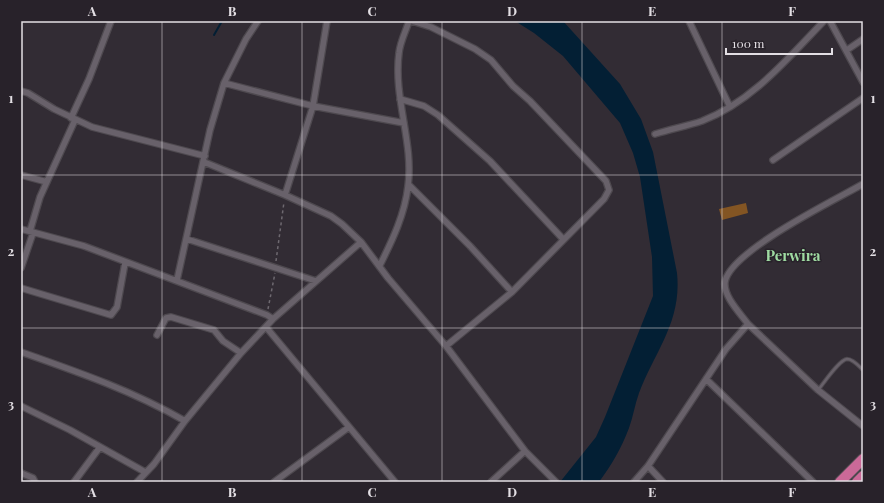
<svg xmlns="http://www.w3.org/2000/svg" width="884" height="503" font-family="'Playfair Display',serif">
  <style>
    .water { fill: #031f34 }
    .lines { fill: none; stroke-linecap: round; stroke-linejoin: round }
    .stream { stroke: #031f34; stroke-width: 2 }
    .building { fill: #835523 }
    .lane-casing { stroke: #4e494f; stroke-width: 4.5 }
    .street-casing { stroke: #4e494f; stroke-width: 8 }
    .highway-casing { stroke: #4e494f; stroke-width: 12 }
    .path { stroke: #6e6970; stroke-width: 1.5; stroke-dasharray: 3 3; stroke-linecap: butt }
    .lane { stroke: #68616a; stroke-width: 2.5 }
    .street { stroke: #68616a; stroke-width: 5.5 }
    .highway { stroke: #cb6998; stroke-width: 10 }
    .grid { fill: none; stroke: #e3dfe4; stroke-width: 1; stroke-opacity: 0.55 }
    .labels { text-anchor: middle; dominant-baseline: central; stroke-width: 3; stroke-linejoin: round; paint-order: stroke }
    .quarter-label { font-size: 15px; font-weight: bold; fill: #9fdba2; stroke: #28222a }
    .neatline { fill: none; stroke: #e3dfe4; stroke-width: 1.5 }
    .grid-label { font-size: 13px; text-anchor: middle; font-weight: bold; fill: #e3dfe4 }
  </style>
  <rect width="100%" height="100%" fill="#322c34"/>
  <path class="water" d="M515,21H563L620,84L641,119L653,152L677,273C682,322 655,351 639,393C635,404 633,417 629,428C622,447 611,466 599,482H560L596,437L605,417L653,296L652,257L640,177L633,153L620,123L563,56L534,33Z"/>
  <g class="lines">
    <path class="stream" d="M214,35L222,21"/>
  </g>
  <path class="building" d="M746,203L748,213L722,220L719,209Z"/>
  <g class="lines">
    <g class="lane-casing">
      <path id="lane" d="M818,390C824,383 839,360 847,359C853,359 859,366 863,370"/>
    </g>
    <g class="street-casing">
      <path id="street" d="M412,21L431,27L475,49L491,60L513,86L530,101L606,181L609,190L604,199L512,292L446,346
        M689,21L730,107
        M830,21L863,82
        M847,50L863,39
        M224,83L313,106L404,123
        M21,91L28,93L54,109L92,127L205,156
        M400,99L424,106L438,115L490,161L563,239
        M71,118L89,79L111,21
        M655,134C671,129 687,126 702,121C752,102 788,58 824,21
        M773,160L863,98
        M204,162L285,195L331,216L342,224L361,242L388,278L446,346L525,451L556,482
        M21,175L47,182
        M409,185L470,246L512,292
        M285,195L313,106L327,21
        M21,229L84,246L267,315L273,319
        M30,231L40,197L75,120
        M187,239L316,281
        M380,265C392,241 405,214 408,186C414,143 393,97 399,53C400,42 406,31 409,21
        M21,268L33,233
        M177,280L210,130L224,83L246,39L258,21
        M21,288L111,315L117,307L125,263
        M748,324L818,390L863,426
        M266,327L395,482
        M157,335L166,318L171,317L214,330L223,341L241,353
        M21,352C78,372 133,391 185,421
        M706,379L813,482
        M21,406L70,430L145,472
        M648,466L663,482
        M21,473L33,478L35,482
        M74,482L100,447
        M137,482L154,464L185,421L241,353L273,319L361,242
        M274,482L349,427
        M491,482L525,451
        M634,482L648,466L726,349L748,324C740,313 723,296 725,282C730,251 835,200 863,184"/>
    </g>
    <g class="highway-casing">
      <path id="highway" d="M840,482L863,459
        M857,482L863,476"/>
    </g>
    <path class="path" d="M276,261L284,202
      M268,309L275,273"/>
    <use href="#lane" class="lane"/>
    <use href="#street" class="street"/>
    <use href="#highway" class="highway"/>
  </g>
  <path class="grid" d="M162,21V482M302,21V482M442,21V482M582,21V482M722,21V482M21,175H863M21,328H863"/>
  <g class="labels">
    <g class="quarter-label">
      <text x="793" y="255">Perwira</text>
    </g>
  </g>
  <rect width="884" height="503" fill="none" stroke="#28222a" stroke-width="44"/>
  <path d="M726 48v6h106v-6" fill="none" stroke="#e3dfe4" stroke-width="2"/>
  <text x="732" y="48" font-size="12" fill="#e3dfe4" stroke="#28222a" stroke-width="3" paint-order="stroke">100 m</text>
  <rect x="22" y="22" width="840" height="459" class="neatline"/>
  <g class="grid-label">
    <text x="92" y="16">A</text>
    <text x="232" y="16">B</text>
    <text x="372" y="16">C</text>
    <text x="512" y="16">D</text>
    <text x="652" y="16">E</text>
    <text x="792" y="16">F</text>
    <text x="11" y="103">1</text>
    <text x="873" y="103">1</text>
    <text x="11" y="256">2</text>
    <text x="873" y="256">2</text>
    <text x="11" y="409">3</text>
    <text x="873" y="409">3</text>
    <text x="92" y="497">A</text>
    <text x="232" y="497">B</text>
    <text x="372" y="497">C</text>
    <text x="512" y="497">D</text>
    <text x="652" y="497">E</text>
    <text x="792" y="497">F</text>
  </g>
</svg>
